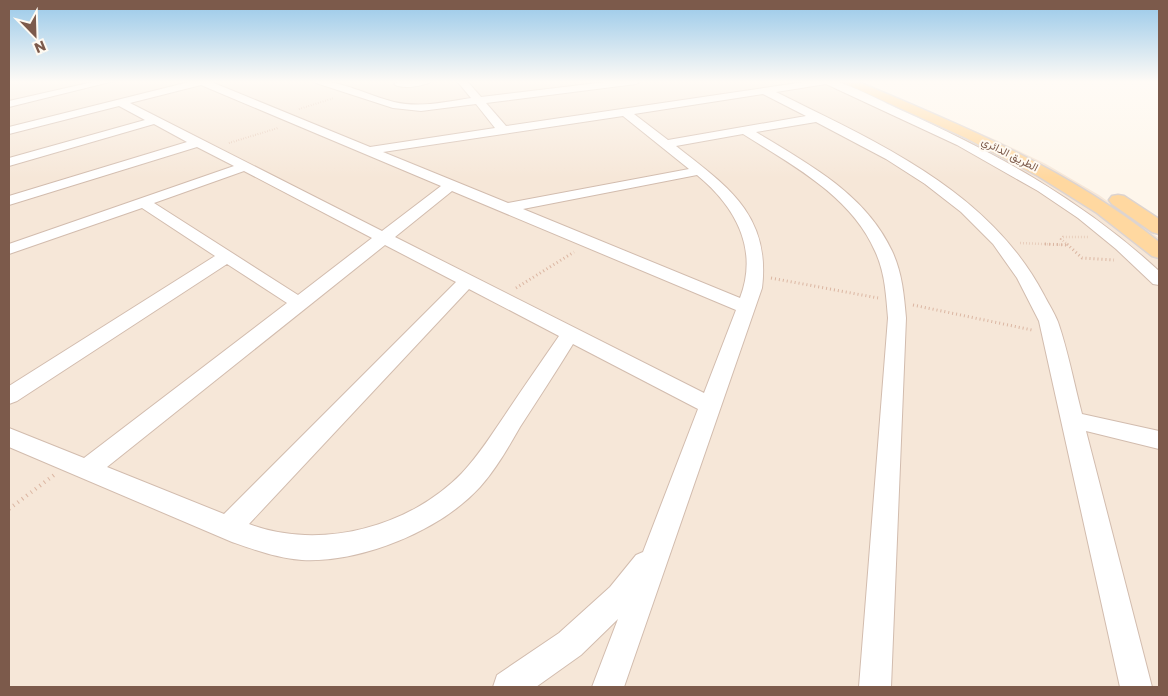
<svg xmlns="http://www.w3.org/2000/svg" width="1168" height="696" font-family="Poppins,Vazirmatn,sans-serif">
  <style>
    .residential { fill: #f6e7d8 }
    .lines { fill: none; stroke-linecap: round; stroke-linejoin: round }
    .minor-casing { stroke: #d2bcae; stroke-width: 2 }
    .major-casing { stroke: #ddd4d0; stroke-width: 3 }
    .path-far3 { stroke: #dbb6a2; stroke-width: 2; stroke-dasharray: 0.5 2; stroke-linecap: butt }
    .path-far2 { stroke: #dbb6a2; stroke-width: 2.5; stroke-dasharray: 0.5 2.5; stroke-linecap: butt }
    .path-far1 { stroke: #dbb6a2; stroke-width: 3; stroke-dasharray: 1 3; stroke-linecap: butt }
    .path { stroke: #dbb6a2; stroke-width: 4; stroke-dasharray: 1 4.5; stroke-linecap: butt }
    .minor { fill: #fff; fill-rule: evenodd }
    .major { fill: #ffd8a0; fill-rule: evenodd }
    .labels { text-anchor: middle; dominant-baseline: central; stroke-width: 4; stroke-linejoin: round; paint-order: stroke }
    .far-street-label { font-size: 11px; fill: #7c5a4b; stroke: #fffaf2 }
  </style>
  <rect width="100%" height="100%" fill="#fef6eb"/>
  <path class="residential" d="M9,81H859L996,140L1046,164L1099,195L1159,238V687H9Z"/>
  <g class="lines">
    <g class="minor-casing">
      <path id="minor" d="M97,81H114L9,107V101Z
        M193,81H209L370,147L495,128L476,104L421,111L393,108L316,83L315,81C343,81 367,95 394,102C419,108 446,102 471,98L457,81H467L481,97L614,81H641L636,84L486,103L506,126L811,81C818,81 826,80 833,81C848,83 887,104 903,111C998,154 1082,200 1159,271V285L1153,284L1116,249L1078,218L1038,191L957,145L826,84L776,92C876,142 989,190 1044,295C1048,303 1054,312 1058,322C1068,351 1074,383 1082,414L1159,431V449L1086,431L1152,687H1120L1039,321L1017,278L993,244L961,212L925,184L886,159L816,122L756,132C807,163 866,194 892,251C902,272 904,295 906,318L891,687H859L888,318C886,295 885,272 875,251C851,196 792,165 743,134L676,146C727,186 771,215 762,288L624,687H592L618,619L581,655L536,687H493L497,675L559,633L610,587L636,555L643,552L698,409L573,344C556,372 538,399 520,427C508,448 496,469 480,487C440,531 361,563 302,560C277,558 255,550 232,542L9,447V428L84,458L287,303L227,264L17,401L9,404V386L215,256L142,208L9,254V244L234,166L197,147L9,205V196L187,142L154,124L9,166V158L145,120L119,106L9,134V127ZM201,85L441,186L382,231L130,103ZM763,94L806,116L668,140L634,114ZM623,116L689,169L508,203L383,152ZM244,171L372,238L298,295L154,203ZM697,175C735,206 759,249 740,298L523,209ZM452,191L736,310L704,393L395,237ZM385,245L456,282L224,514L107,467ZM469,289L559,336C541,362 523,388 505,415C492,434 479,455 462,473C410,527 320,551 249,524Z
        M401,81H432C425,86 401,90 394,84Z"/>
    </g>
    <g class="major-casing">
      <path id="major" d="M840,81H856C963,126 1068,169 1159,242V258L1152,256L1097,213L1038,176L966,138Z
        M1118,195L1124,196L1159,219V234L1152,232L1112,204L1109,200L1112,196Z"/>
    </g>
    <path class="path-far3" d="M299,109L334,98
      M229,143L278,128"/>
    <path class="path-far2" d="M1020,243L1067,245
      M1068,245L1061,239L1063,237H1088"/>
    <path class="path-far1" d="M1045,244L1067,245
      M1067,244L1082,258L1114,260
      M771,278L878,298
      M516,288L574,252
      M913,305L1032,330"/>
    <path class="path" d="M9,509L54,475"/>
    <use href="#minor" class="minor"/>
    <use href="#major" class="major"/>
  </g>
  <linearGradient id="sky" x2="0" y2="1"><stop stop-color="#97c8e9"/><stop offset="0.46" stop-color="#fffbf6"/><stop offset="1" stop-color="#fffbf6" stop-opacity="0"/></linearGradient>
  <rect width="1168" height="178" fill="url(#sky)"/>
  <g class="labels">
    <g class="far-street-label">
      <text transform="translate(1010 154) rotate(27)">الطريق الدائري</text>
    </g>
  </g>
  <rect width="1168" height="696" fill="none" stroke="#7c5a4b" stroke-width="20"/>
  <g transform="translate(35 35) rotate(157)" stroke="#fffaf2" stroke-width="4" paint-order="stroke">
  <path d="M0-4L9 19L0 12L-9 19Z" fill="#7c5a4b"/>
  <text y="-8" font-size="14" font-weight="bold" text-anchor="middle" fill="#7c5a4b">N</text>
  </g>
</svg>
